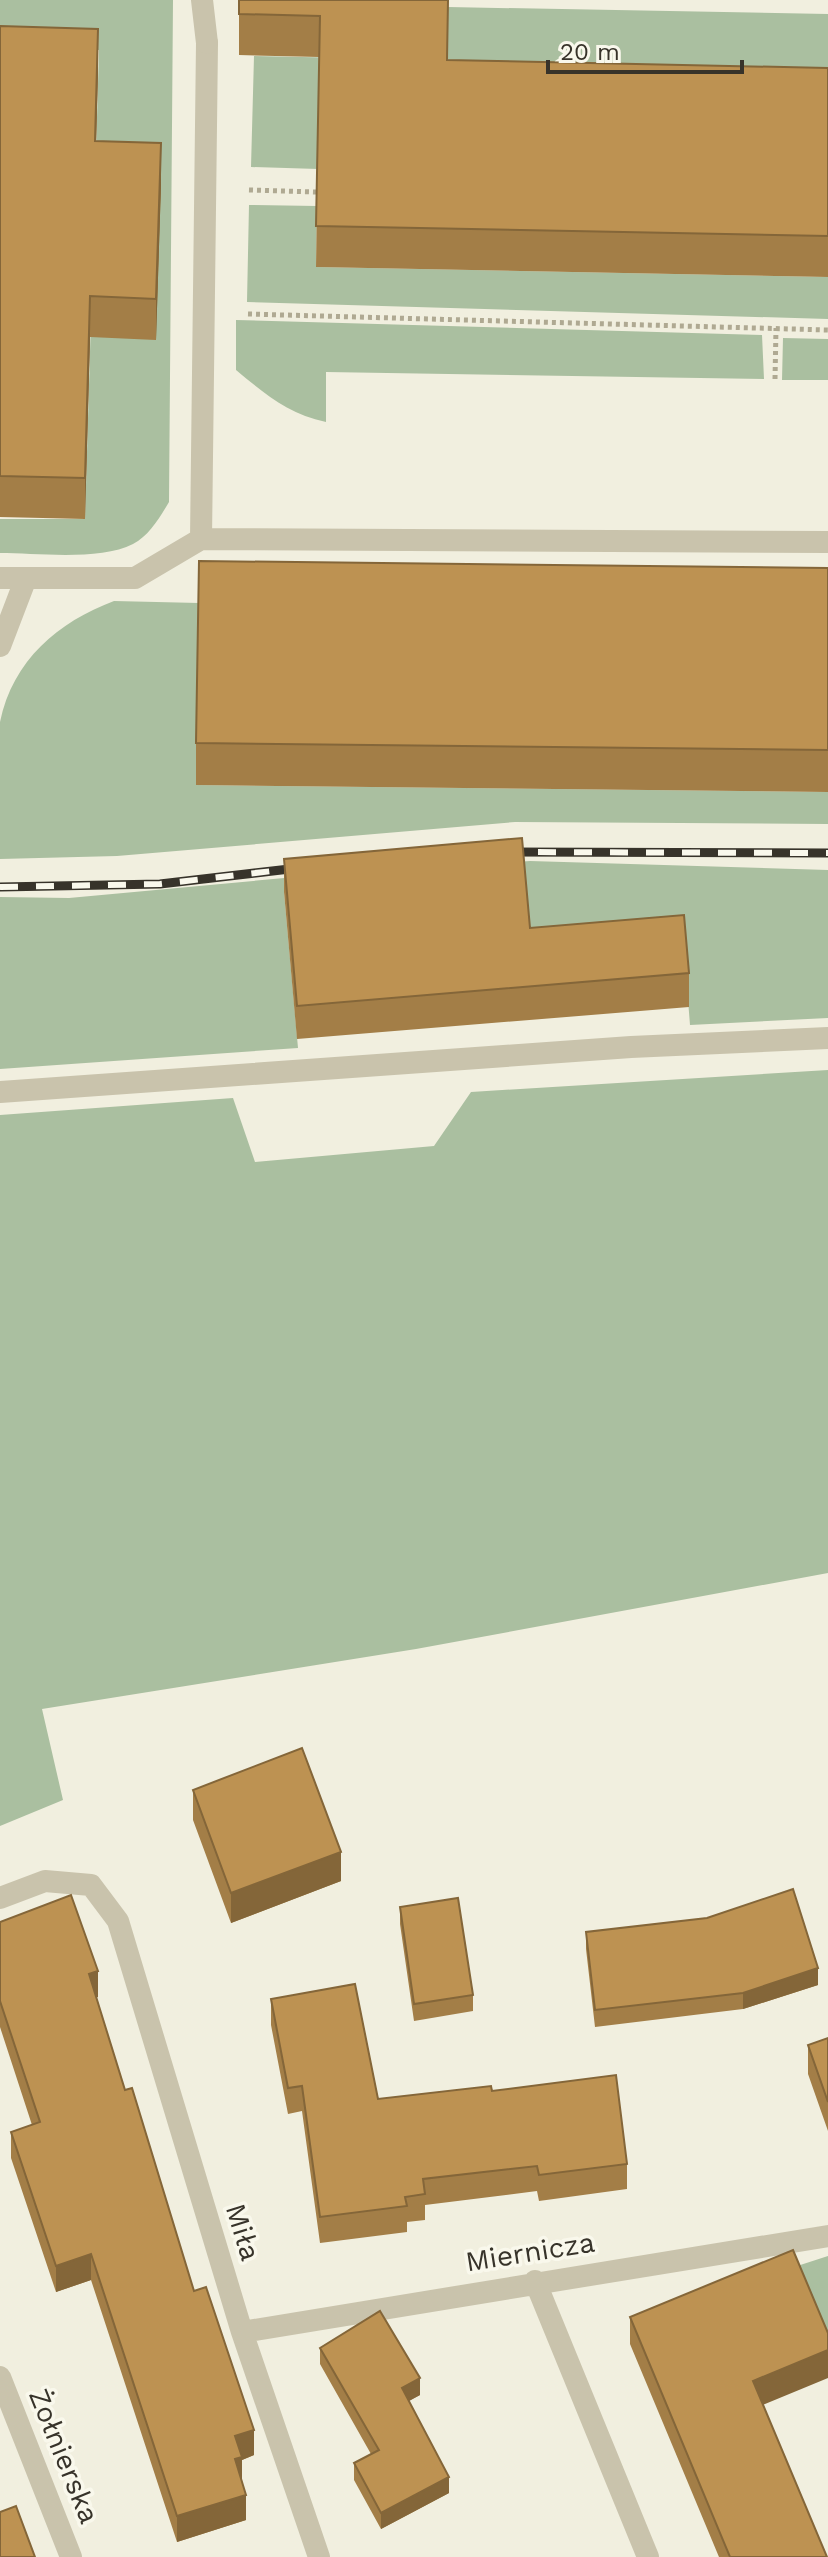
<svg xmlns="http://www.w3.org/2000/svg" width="828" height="2557" font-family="'Work Sans',sans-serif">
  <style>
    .green { fill: #aabfa0 }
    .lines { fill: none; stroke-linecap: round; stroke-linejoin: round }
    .path { stroke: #afa992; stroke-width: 5; stroke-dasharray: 4 4; stroke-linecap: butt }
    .service { stroke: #c9c3ac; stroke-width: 22 }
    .minor { stroke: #c9c3ac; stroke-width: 22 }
    .rail-casing { stroke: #37332a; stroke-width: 9 }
    .rail { stroke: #f9f8ec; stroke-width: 6; stroke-dasharray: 18; stroke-linecap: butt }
    .wall { fill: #a37e47 }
    .shaded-wall { fill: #846639 }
    .building { fill: #bd9252; stroke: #846639; stroke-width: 2 }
    .labels { text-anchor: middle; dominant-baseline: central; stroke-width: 7; stroke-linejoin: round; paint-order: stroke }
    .street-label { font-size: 28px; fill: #37332a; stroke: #f9f8ec }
  </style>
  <rect width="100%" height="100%" fill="#f1efdf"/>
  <path class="green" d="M0,0H173L169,502C160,517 149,536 133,544C100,561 36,553 0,553V519H85L99,50L0,47Z
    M448,7L828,14V109L318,169L251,167L254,56L447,60Z
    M249,205L317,206L316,267L828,277V319L247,302Z
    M236,320L762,335L764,379L326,372V422C288,414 265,394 236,370Z
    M783,338L828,339V380H782Z
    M114,601L199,603L196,785L828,792V824L515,822L117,856L0,859C0,828 0,797 0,766C0,752 0,735 0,722C13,660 58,622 114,601Z
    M530,861L828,870V1018L690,1025L684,949L549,960L284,892L298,1048L0,1069V897L69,898L328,874Z
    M828,1070V1573L416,1649L42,1709L63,1800L0,1826V1115L233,1098L255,1162L434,1146L471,1092Z
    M828,2256V2345L791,2268Z"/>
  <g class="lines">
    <path class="path" d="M249,190L317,192
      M248,314L828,330
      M775,379L776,328"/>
    <path class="service" d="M201,539L207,43
      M0,578H135L201,539L828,542
      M0,646L26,578
      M0,1092L631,1047L828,1038"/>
    <path class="minor" d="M202,0L207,43
      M0,1898L45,1881L91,1885L118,1921L242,2332L319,2557
      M535,2281L648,2557
      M242,2332L828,2236
      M0,2377L71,2557"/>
    <g class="rail-casing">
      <path id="rail" d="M502,852L828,853
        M0,887L160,884L307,867"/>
    </g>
    <use href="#rail" class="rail"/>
  </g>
  <path class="wall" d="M239,0H448V60L828,68V277L316,267L319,57L239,55Z
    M0,26L98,70L96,141L161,184L156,340L90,337L85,519L0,517Z
    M828,568V792L196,785V743Z
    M284,859L689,973V1007L297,1039L284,892Z
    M193,1790L341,1881L231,1923L193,1820Z
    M400,1907L473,1995V2011L414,2021L400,1924Z
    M0,1922L98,1997H96L125,2090L194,2291L254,2455L242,2460V2480L246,2520L177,2542L91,2280L56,2292L11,2158V2132L32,2125L0,2027Z
    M586,1932L818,1985L743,2009L595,2027L586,1949Z
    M271,1999L378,2099L492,2091L627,2164V2189L539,2201L537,2191L425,2205V2220L407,2222V2232L320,2243L302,2111L288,2114L271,2025Z
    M828,2038V2131L808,2074V2045Z
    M630,2317L763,2405L827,2557H719L630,2344Z
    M320,2348L420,2395L408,2401L449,2493L381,2529L354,2480V2463L371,2454L320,2364Z"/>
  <path class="shaded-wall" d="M98,29V70L95,182V141Z
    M161,143V184L156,340V299Z
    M90,296V337L85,519V478Z
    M341,1852V1881L231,1923V1893Z
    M818,1968V1985L743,2009V1993Z
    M98,1971V1997L89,2000V1974Z
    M91,2254V2280L56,2292V2266Z
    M828,2350V2378L753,2409V2381Z
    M420,2378V2395L402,2405V2388Z
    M254,2430V2455L242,2460V2483L235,2485V2436Z
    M449,2477V2493L381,2529V2513Z
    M246,2495V2520L177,2542V2516Z"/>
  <path class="building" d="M239,0H448L447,60L828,68V236L316,226L320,16L239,14Z
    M0,26L98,29L95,141L161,143L156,299L90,296L85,478L0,476Z
    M199,561L828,568V750L196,743Z
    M522,838L530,928L684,915L689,973L297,1006L284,859Z
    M302,1748L341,1852L231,1893L193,1790Z
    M793,1889L818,1968L743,1993L595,2010L586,1932L707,1918Z
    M71,1895L98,1971L89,1974L125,2090L132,2088L194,2291L206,2287L254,2430L235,2436L242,2457L235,2459L246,2495L177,2516L91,2254L56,2266L11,2132L40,2122L0,2001V1922Z
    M458,1898L473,1995L414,2004L400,1907Z
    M355,1984L378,2099L491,2086L492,2091L616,2075L627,2164L539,2175L537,2166L423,2179L425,2194L405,2197L407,2206L320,2217L302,2086L288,2088L271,1999Z
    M828,2038V2102L808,2045Z
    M793,2250L828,2333V2350L753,2381L827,2557H730L630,2317Z
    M380,2311L420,2378L402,2388L449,2477L381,2513L354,2463L379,2450L320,2348Z
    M16,2506L35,2557H0V2512Z"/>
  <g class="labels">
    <g class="street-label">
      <text transform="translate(243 2232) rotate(73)">Miła</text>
      <text transform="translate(530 2252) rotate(-9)">Miernicza</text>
      <text transform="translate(64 2456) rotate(68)">Żołnierska</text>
    </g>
  </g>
  <path d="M548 60v12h194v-12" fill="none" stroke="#37332a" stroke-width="4"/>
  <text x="560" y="60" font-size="24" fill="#37332a" stroke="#f9f8ec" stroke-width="6" paint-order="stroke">20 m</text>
</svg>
